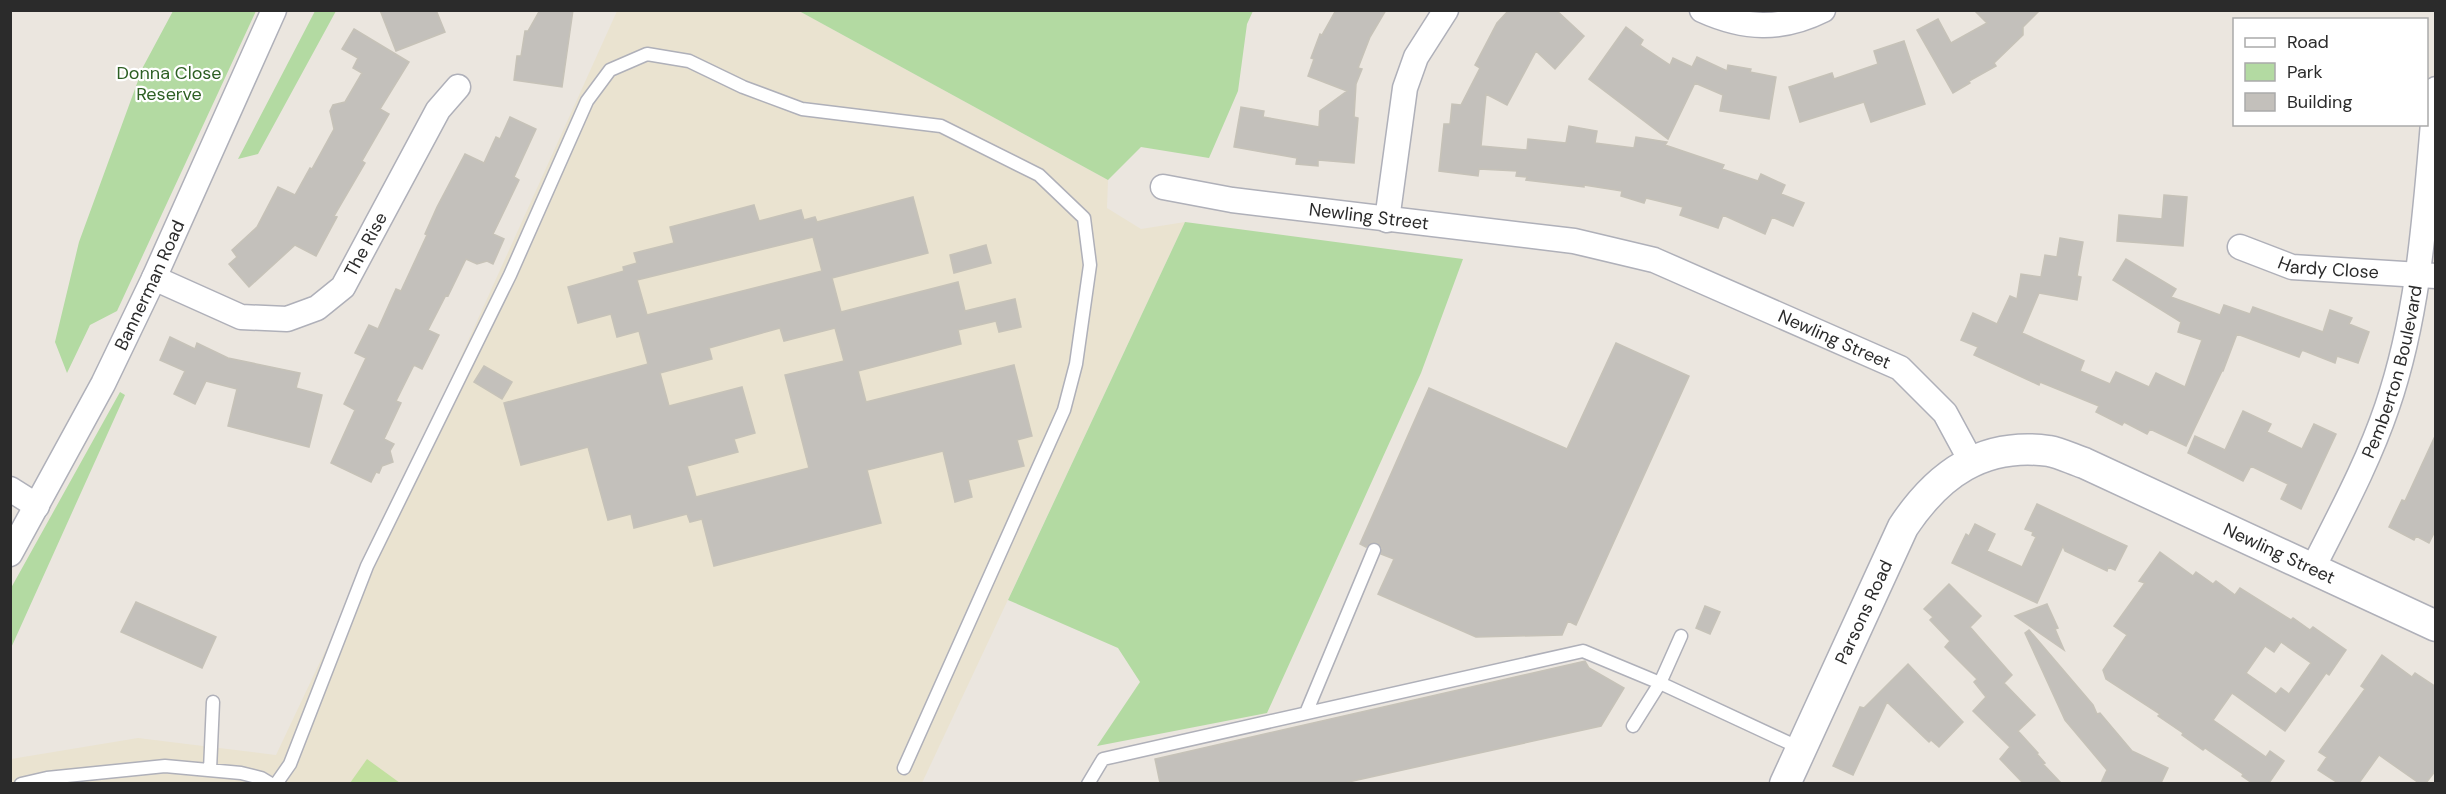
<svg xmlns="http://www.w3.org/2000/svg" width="2446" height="794" font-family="'DM Sans',sans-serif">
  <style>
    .education { fill: #eae3d0 }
    .green { fill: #b3daa2 }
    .pitch { fill: #c2e09f }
    .building { fill: #c3c0bb; stroke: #c6c2b8; stroke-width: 1.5; fill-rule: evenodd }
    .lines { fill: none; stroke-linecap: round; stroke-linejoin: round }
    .service-casing { stroke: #afb0b9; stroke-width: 15 }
    .minor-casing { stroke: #afb0b9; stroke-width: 27 }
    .tertiary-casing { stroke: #afb0b9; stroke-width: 33 }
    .service { stroke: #fff; stroke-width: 12 }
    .minor { stroke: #fff; stroke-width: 24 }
    .tertiary { stroke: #fff; stroke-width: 30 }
    .labels { text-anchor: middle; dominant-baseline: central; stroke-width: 4.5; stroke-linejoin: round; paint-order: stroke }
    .park-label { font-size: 18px; fill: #2d5f23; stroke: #fff }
    .street-label { font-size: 18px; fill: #2b2b2b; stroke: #fff }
  </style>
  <rect width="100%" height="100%" fill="#ebe6df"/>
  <path class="education" d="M617,11H799L1108,180L1107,208L1141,229L1185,222L922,783L11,784V759L138,738L276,755L389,516Z"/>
  <path class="green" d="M173,11H256L117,311L90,325L67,373L55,342L79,242L143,67Z
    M315,11H336L258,154L238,159Z
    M799,11H1253L1247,24L1238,91L1209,158L1141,147L1108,180Z
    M1185,222L1463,259L1421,373L1267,713L1097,746L1140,682L1118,648L1008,600Z
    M120,392L125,395L11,648V588Z"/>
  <path class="pitch" d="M367,759L400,783H350Z"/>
  <path class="building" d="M380,10H436L445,32L396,51Z
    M540,10H573L562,87L514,80L517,56H521L525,31H528Z
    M1336,10H1386L1370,37L1358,68L1362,69L1356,84L1354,117L1358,118L1354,163L1318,160V166L1296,164L1297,158L1234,147L1241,107L1264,111L1263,117L1319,127L1320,111L1347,91L1308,76L1314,59L1311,58L1320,34L1322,35Z
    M1509,10H1556L1584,36L1555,69L1536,51L1507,105L1486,94L1481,146L1527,150L1528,139L1566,143L1569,126L1597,131L1595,143L1634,148L1636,137L1667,142L1665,145L1724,165L1722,169L1758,181L1761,174L1785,185L1781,194L1804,203L1793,226L1772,217L1765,234L1723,215L1718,228L1680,215L1683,207L1646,198L1644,203L1621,196L1622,191L1584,185V187L1526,180L1527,177L1516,176L1517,171L1479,169L1478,176L1439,171L1444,124H1450L1452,104L1461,105L1480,68L1475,65L1497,23Z
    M1974,10H2040L2023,27V35L1994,63L1996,66L1969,81L1970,83L1953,93L1917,30L1938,19L1951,43L1987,23Z
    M1626,27L1643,40L1640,45L1670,65L1673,58L1692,67L1697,57L1727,71L1728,65L1751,69L1750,72L1776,77L1769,119L1720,111L1723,95L1695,83L1668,139L1589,79Z
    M354,29L409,62L380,109L389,114L362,161L365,163L334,216L337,217L316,256L295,245L249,287L229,264L237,257L232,250L257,227L278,187L295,195L310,168L312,169L334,129L330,111L333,105L345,102L362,73L353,68L358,58L342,49Z
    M1904,41L1925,104L1871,122L1864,102L1800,122L1789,87L1832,73L1834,79L1878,64L1874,51Z
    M510,117L536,129L514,177L519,180L493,234L504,239L493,264L487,261L477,264L466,259L448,296L446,295L428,330L439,335L422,369L414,365L396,401L401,403L384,439L394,444L390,451L393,462L382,466L379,473L376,472L371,482L331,463L355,410L344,404L366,358L355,353L369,325L378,329L396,289L401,291L427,235L425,234L437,207L465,154L484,163L496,137L500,139Z
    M2164,195L2187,197L2183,246L2117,241L2119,215L2162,219Z
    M913,197L928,253L832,278L841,312L958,282L965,311L1015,299L1021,327L999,332L996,321L958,330L961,344L858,371L866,402L1014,365L1032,436L1017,440L1024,466L968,480L972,497L955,502L943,451L867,470L881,523L714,566L702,519L690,522L687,514L634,528L631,514L608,520L588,447L521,465L504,403L648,364L639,331L617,337L611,314L578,323L568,287L624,271L623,267L637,263L634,253L674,243L670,227L754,205L759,221L801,210L804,220L815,217L817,222ZM813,237L822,271L647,315L637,280ZM780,328L784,341L835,328L844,361L785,375L809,468L696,497L687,466L738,452L734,439L755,433L742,387L669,406L660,373L712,359L709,348Z
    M2060,238L2083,242L2077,276L2081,277L2077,300L2039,293L2022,333L2084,361L2080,371L2110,384L2116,372L2149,387L2156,373L2185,387L2202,340L2178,332L2181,322L2113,280L2126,259L2176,289L2171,297L2220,315L2224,305L2250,314L2253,307L2323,332L2330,310L2352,318L2349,324L2369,332L2358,363L2337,356L2335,363L2302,350L2299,357L2237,334L2223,371H2222L2186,446L2150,429L2147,434L2124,422L2122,425L2096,412L2099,406L2040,382L2039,385L1974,355L1978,347L1961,340L1973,313L1997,324L2010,296L2017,299L2021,274L2041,277L2045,255L2057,257Z
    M986,245L991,263L954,273L950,255Z
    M170,337L195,349L197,343L228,358L300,373L296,388L322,395L309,447L228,426L237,389L206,381L195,404L174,394L185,371L160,360Z
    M1616,343L1689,376L1576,625L1568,621L1562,635L1476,637L1378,594L1394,559L1381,554L1382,548L1378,543L1372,542L1366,547L1360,544L1429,388L1567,449Z
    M484,366L512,382L502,399L474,382Z
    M2243,411L2271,424L2267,432L2302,449L2314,424L2336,434L2301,509L2281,499L2288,484L2251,466L2243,481L2188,453L2195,436L2225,450Z
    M2436,434V529L2429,543L2416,536L2414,540L2389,527L2402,500L2405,501Z
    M2037,504L2127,546L2115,570L2108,567L2107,571L2065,551L2063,546L2037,603L1952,563L1966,534L1969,536L1975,524L1995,534L1987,551L2022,567L2036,537L2032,535L2033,532L2025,529Z
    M2160,552L2193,576L2196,572L2213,584L2216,581L2235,595L2240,588L2291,620L2293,618L2310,630L2313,627L2346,650L2329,675L2326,673L2285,731L2232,693L2213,720L2266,757L2270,751L2284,761L2269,783H2252L2242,776L2243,774L2205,748L2203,750L2182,735L2183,733L2158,716L2160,714L2106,679L2103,670L2127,635L2114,626L2145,583L2139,581ZM2281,642L2311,663L2289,694L2281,688L2276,694L2246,673L2265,646L2274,652Z
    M1949,584L1981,616L1970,627L2012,675L2004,683L2035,715L2018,731L2038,753L2037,754L2045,763L2043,764L2061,783H2023L2000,759L2010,747L1973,711L1986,697L1974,682L1977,679L1945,647L1950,641L1930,620L1933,617L1924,609Z
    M136,602L216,637L202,668L121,632Z
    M2047,604L2058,628L2055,629L2064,650L2015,616Z
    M1705,606L1720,612L1710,634L1696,628Z
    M2029,630L2093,705L2097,714L2100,713L2132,751L2168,768L2161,783H2101L2107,770L2065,720L2025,633Z
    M2382,655L2412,677L2415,673L2436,687V770L2426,783H2419L2379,755L2359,783H2338L2318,770L2327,757L2319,752L2365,689L2361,686Z
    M1585,661L1589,668L1624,688L1601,726L1344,783H1160L1155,759Z
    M1908,664L1963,722L1939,747L1931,740L1929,742L1887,702L1853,775L1833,766L1860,707L1864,708Z"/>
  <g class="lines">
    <g class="service-casing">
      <path id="service" d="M1306,713L1374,550
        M1633,726L1660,683L1681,636
        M210,770L213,702
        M21,784L47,778L165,766L241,773L261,778L271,784
        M276,784L290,764L367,566L510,275L587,101L610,70L647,54L689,61L743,87L802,109L941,126L1039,175L1084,218L1090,265L1076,364L1064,410L904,768
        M1088,784L1103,759L1583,651L1660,683L1802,749"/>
    </g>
    <g class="minor-casing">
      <g id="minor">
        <path d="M1702,10C1744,29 1781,31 1823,10"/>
        <path id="s1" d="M1163,187L1232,200L1574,241L1654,260L1900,368L1945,413L1971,461"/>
        <path d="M1387,220L1405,88L1416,57L1446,10"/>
        <path id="s2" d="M2240,247L2292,267L2436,276"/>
        <path id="s3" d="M154,278L241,317L287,319L317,308L343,287L438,110L458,87"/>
        <path d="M10,489L37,506"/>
        <path id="s4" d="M10,554L103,384L154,278L274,10"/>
        <path id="s5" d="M2313,568C2339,516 2368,463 2387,407C2422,305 2426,196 2436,89"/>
      </g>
    </g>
    <g class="tertiary-casing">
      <g id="tertiary">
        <path id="s6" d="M1785,784L1903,527C1938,474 1983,442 2049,451C2060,453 2072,459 2084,463L2436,626"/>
      </g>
    </g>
    <use href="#service" class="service"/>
    <use href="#minor" class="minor"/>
    <use href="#tertiary" class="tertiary"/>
  </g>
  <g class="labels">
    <g class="park-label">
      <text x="169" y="73">Donna Close<tspan x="169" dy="21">Reserve</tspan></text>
    </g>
    <g class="street-label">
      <text stroke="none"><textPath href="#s1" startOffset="208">Newling Street</textPath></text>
      <text stroke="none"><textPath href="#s3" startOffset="255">The Rise</textPath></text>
      <text stroke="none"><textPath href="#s2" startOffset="92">Hardy Close</textPath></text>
      <text stroke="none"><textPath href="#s4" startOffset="303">Bannerman Road</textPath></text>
      <text stroke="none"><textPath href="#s1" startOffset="694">Newling Street</textPath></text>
      <text stroke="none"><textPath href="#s5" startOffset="213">Pemberton Boulevard</textPath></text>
      <text stroke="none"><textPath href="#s6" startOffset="710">Newling Street</textPath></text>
      <text stroke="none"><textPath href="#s6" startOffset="189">Parsons Road</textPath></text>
    </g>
  </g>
  <rect width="2446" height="794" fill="none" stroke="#2b2b2b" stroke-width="24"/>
  <rect x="2233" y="18" width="195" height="108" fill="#ffffff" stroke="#aaaaaa" stroke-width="1.5"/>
  <rect x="2245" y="38" width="30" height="9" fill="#ffffff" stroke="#aaaaaa" stroke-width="1.5"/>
  <text x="2287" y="48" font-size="18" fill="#2b2b2b">Road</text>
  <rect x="2245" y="63" width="30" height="18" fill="#b3daa2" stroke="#aaaaaa" stroke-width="1.5"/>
  <text x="2287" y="78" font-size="18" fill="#2b2b2b">Park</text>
  <rect x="2245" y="93" width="30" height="18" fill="#c3c0bb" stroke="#aaaaaa" stroke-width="1.5"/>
  <text x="2287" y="108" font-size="18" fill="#2b2b2b">Building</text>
</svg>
